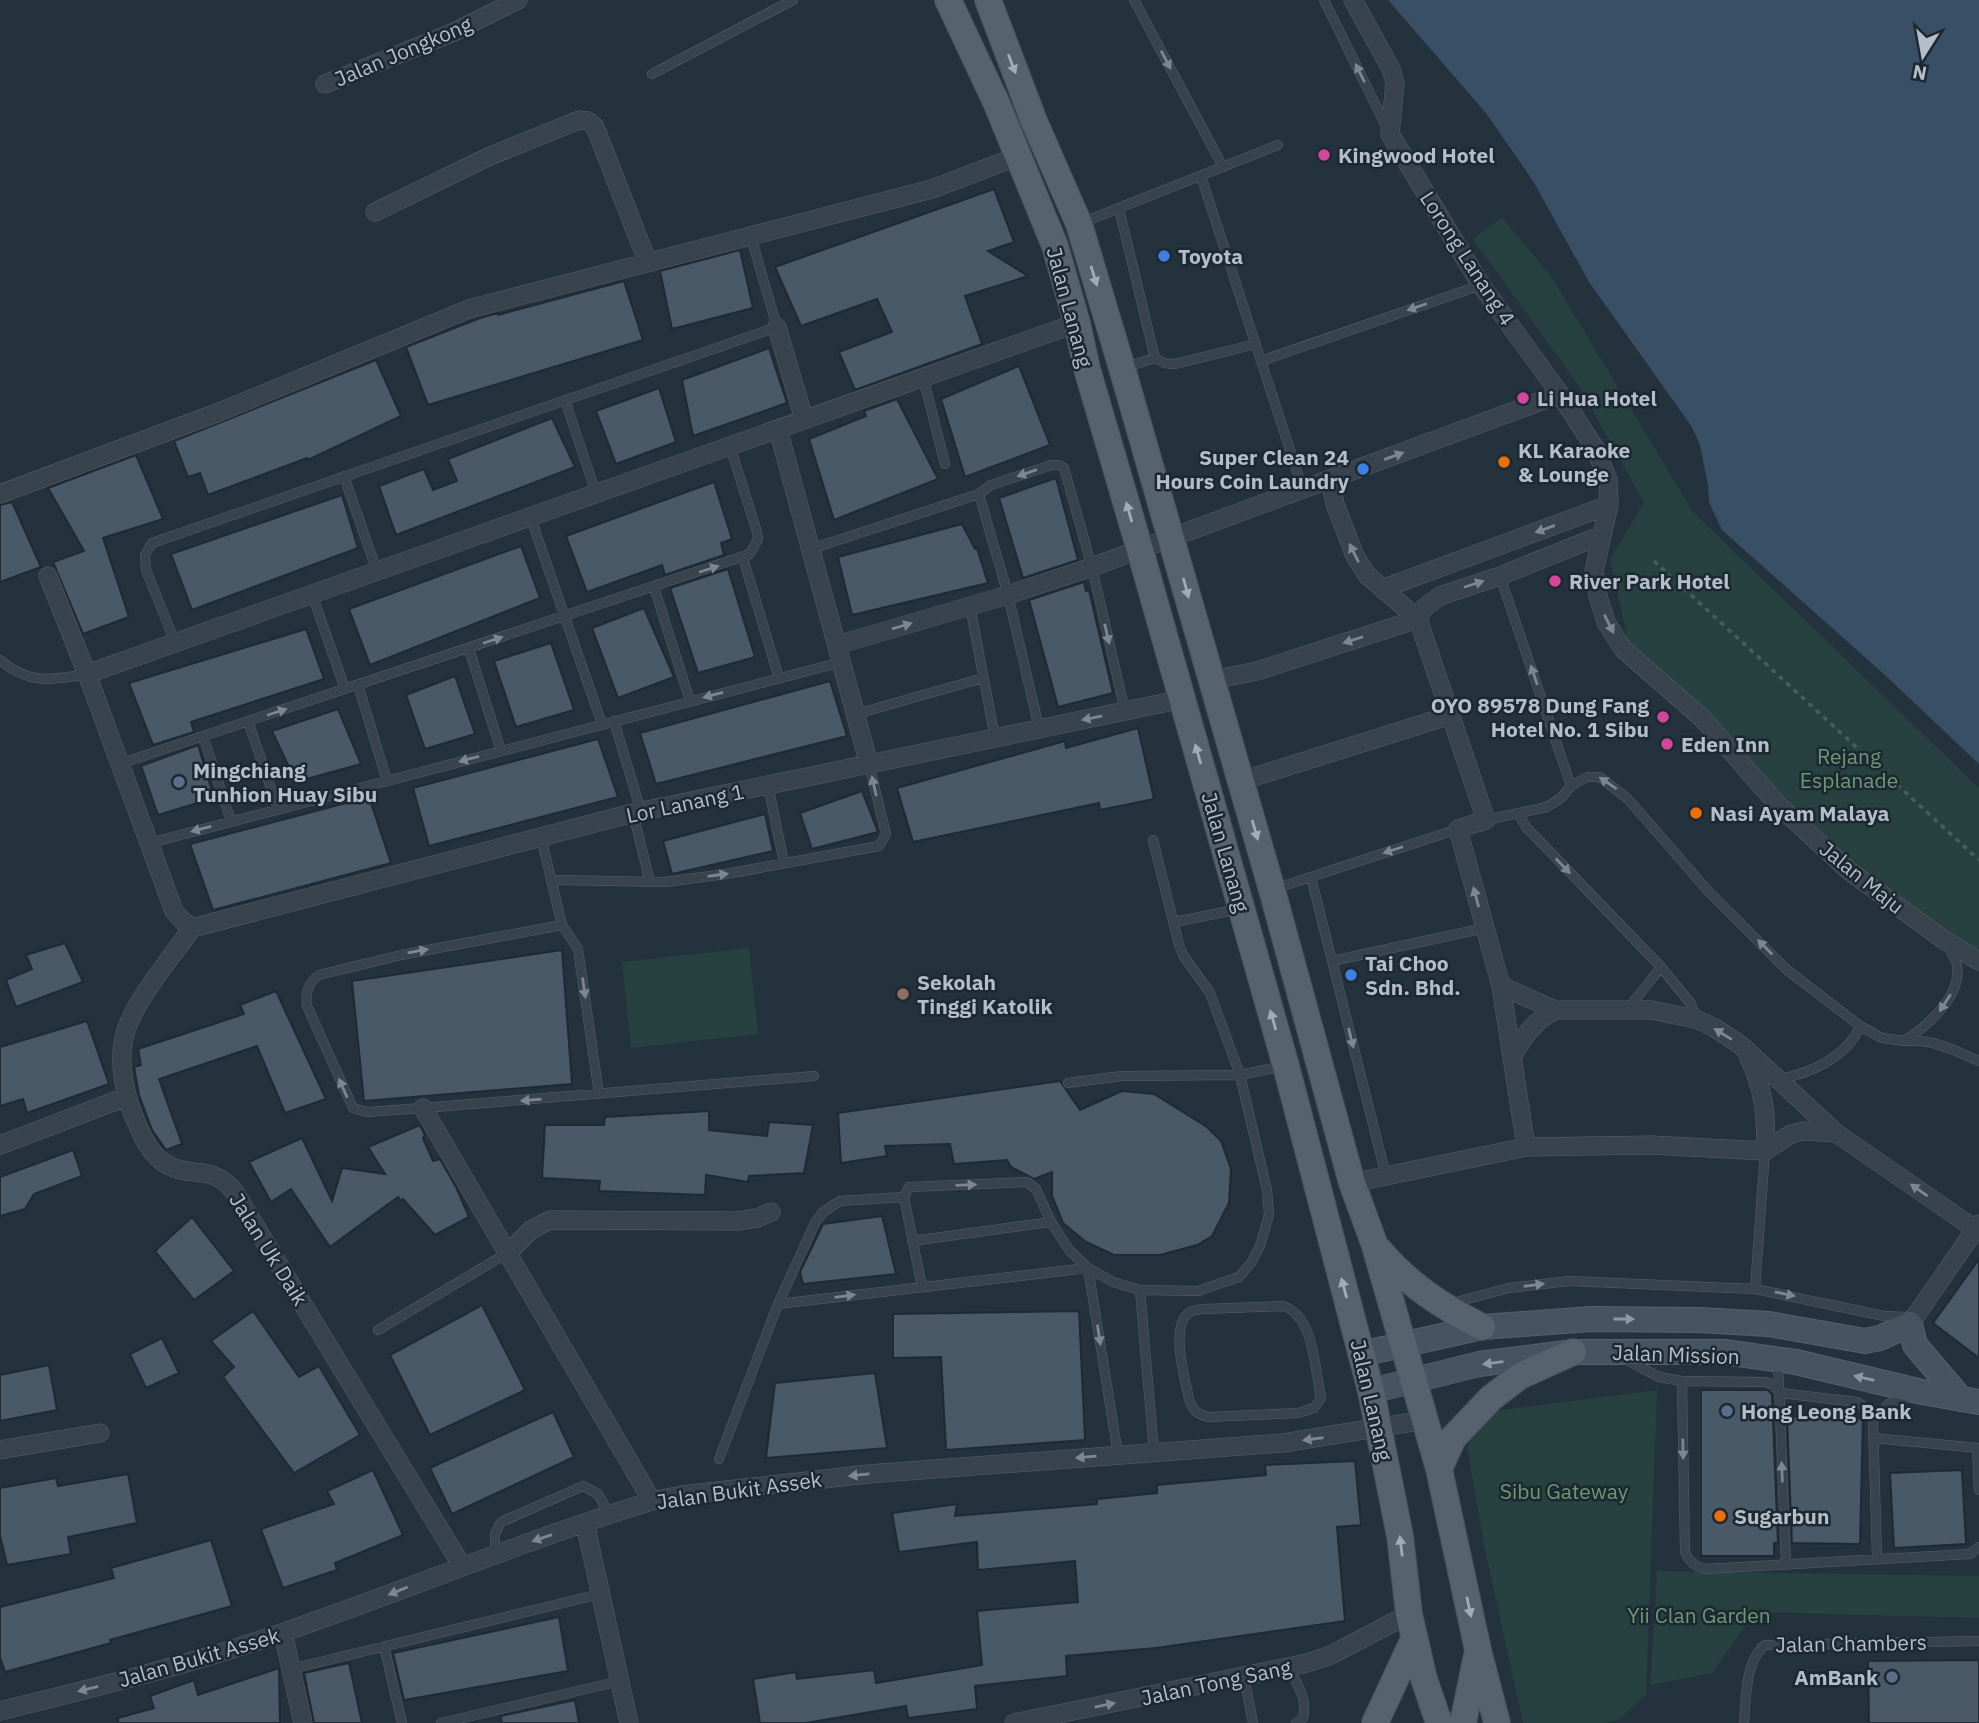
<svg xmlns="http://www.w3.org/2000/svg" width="1979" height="1723" font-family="'IBM Plex Sans',sans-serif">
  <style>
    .green { fill: #274040 }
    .water { fill: #384f65 }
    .building { fill: #4a5967; stroke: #1f2a35; stroke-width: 2 }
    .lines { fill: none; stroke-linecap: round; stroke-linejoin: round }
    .lane-casing { stroke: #56616c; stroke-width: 10 }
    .street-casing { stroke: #56616c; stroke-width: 19 }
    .secondary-casing { stroke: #56616c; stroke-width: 26 }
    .primary-casing { stroke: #444f5a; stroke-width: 28 }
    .path { stroke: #465d5e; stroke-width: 3.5; stroke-dasharray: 5 5; stroke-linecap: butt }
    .lane { stroke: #38434e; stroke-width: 9 }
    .street { stroke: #38434e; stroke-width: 18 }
    .secondary { stroke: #465361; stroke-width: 24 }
    .primary { stroke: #56626e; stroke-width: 26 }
    .oneway { fill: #7c8792 }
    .oneway2 { fill: #a1acb7 }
    .oneway3 { fill: #8e99a5 }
    .hotel-dot { fill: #d1479c; stroke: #1d2833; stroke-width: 2.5 }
    .shop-dot { fill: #3f7fe0; stroke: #1d2833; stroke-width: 2.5 }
    .food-dot { fill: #e8710a; stroke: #1d2833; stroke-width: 2.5 }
    .service-dot { fill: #5c6f8a; stroke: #1d2833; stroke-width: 2.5 }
    .education-dot { fill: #8d6e63; stroke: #1d2833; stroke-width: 2.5 }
    .labels { text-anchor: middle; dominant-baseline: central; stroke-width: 5; stroke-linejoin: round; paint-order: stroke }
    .street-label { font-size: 21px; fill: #b4bec9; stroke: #1d2833 }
    .poi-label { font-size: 21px; font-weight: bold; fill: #b4bec9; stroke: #1d2833; text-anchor: start }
    .park-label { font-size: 21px; fill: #6b9a72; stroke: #1d2833 }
  </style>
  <rect width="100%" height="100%" fill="#24323e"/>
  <path class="green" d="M1502,217L1552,278L1692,511L1979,788V947L1974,955L1800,825L1630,650L1610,559L1644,503L1581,389L1473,239Z
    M749,948L758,1034L631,1048L622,962Z
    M1657,1390L1646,1694L1620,1719L1604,1723H1523L1484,1545L1467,1447L1487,1412Z
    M1657,1571L1979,1576V1618L1755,1612L1712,1673L1650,1685Z"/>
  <path class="water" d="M1388,0H1979V764L1886,676L1722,530L1709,502L1708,485L1700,445L1692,427L1589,282L1533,181L1486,113Z"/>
  <path class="building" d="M994,189L1014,242L988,251L1028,276L965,296L982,344L855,390L839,352L892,332L877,299L801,326L775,267Z
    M740,250L753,308L672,329L660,271Z
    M624,281L643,340L428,405L406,347L480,318L498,313V315Z
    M769,348L787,403L693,436L682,380Z
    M376,360L401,416L308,460L307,458L208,495L200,473L188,477L174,441Z
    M1019,366L1050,445L965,477L941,399Z
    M659,388L676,442L616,464L596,411Z
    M897,399L938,479L834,520L809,439L866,416L864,411Z
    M552,418L575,467L396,535L379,486L424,469L433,490L457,481L448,459Z
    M136,455L163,519L103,538L129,617L83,634L53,562L84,551L48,488Z
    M1056,478L1078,560L1023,578L999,498Z
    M714,482L732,539L721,543L724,555L665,575L662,565L587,592L566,536Z
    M342,495L358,548L192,610L171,554Z
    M12,502L41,567L0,582V505Z
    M962,524L975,549L977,548L988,583L852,615L838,557Z
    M521,546L540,598L370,665L349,609Z
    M728,569L755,657L698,673L670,588Z
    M1084,582L1086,591L1089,590L1113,693L1058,707L1029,600Z
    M644,608L674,677L618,698L592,628Z
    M306,629L324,679L191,722L194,732L153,745L129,683Z
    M551,643L574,710L516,727L494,661Z
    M455,676L475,734L425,749L406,695Z
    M830,681L847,736L656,784L640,733Z
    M338,709L361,764L296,782L272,731Z
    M1138,728L1154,799L1100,810L1099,803L913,842L897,788L1065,741L1066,748Z
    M598,739L618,797L429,846L413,788Z
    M198,745L214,798L158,815L141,766Z
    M862,791L878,832L812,849L800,813Z
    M369,797L391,863L213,910L190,844Z
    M765,814L773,851L672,874L663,841Z
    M65,943L83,982L16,1007L6,980L32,969L26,955Z
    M562,950L572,1084L364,1101L352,981Z
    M276,991L326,1099L285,1113L257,1046L159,1079L182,1144L166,1150L152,1130L139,1095L134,1067L141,1065L138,1049L244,1014L240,1005Z
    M87,1021L109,1084L27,1113L23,1099L0,1106V1047Z
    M1060,1081L1080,1110L1122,1091L1154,1094L1207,1127L1221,1141L1231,1169L1229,1203L1212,1236L1197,1245L1160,1255H1114L1086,1242L1063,1223L1052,1196V1172L1034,1179L1011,1167L1007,1160L954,1164L950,1144L885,1146L887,1156L841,1163L838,1113Z
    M709,1111V1130L767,1136L769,1122L813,1125L804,1173L749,1176L748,1182L706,1175L705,1195L599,1191L600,1181L542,1178L545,1125H604L605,1117Z
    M420,1125L425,1135L423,1138L433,1161L440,1159L456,1187L469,1217L435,1235L403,1199L401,1201L398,1197L330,1247L291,1189L271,1202L249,1162L302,1138L332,1201L342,1168L385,1174L368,1147Z
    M73,1150L82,1176L34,1194L25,1209L0,1216V1177Z
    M882,1216L896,1274L803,1284L800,1272L823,1224Z
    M192,1217L234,1271L194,1300L155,1251Z
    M1979,1259V1358L1933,1323Z
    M482,1305L525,1390L430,1435L390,1355Z
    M253,1311L299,1377L319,1366L360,1435L294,1473L223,1377L234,1367L211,1341Z
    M1079,1311L1085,1440L946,1450L941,1357L893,1358V1314Z
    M162,1338L179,1373L146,1388L130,1354Z
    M49,1365L57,1410L0,1421V1375Z
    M875,1373L887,1448L766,1458L775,1383Z
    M1701,1390H1768L1772,1395L1778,1543H1774V1556H1701Z
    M553,1412L574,1457L452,1514L430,1468Z
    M1787,1416L1863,1418L1860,1544L1792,1543Z
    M1355,1461L1361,1525L1337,1527L1345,1621L1156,1648L1066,1656L1067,1676L975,1686L977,1709L908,1718L906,1706L806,1723H760L753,1679L796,1672L797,1679L874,1670L876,1683L982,1665L977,1611L1078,1602L1075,1561L978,1570L977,1542L899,1552L892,1513L957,1504L955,1516L1097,1504V1499L1157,1493V1485L1266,1475L1265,1465Z
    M373,1470L403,1535L335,1563L337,1570L283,1588L261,1529L334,1504L327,1491Z
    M1962,1470L1966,1544L1894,1548L1890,1473Z
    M128,1474L137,1523L68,1537L71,1554L7,1565L0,1535V1488L56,1478L58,1486Z
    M211,1540L232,1606L110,1640L111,1643L5,1672L0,1657V1607L114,1578L111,1568Z
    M559,1617L568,1671L404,1700L393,1653Z
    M1979,1660V1723H1869L1868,1661Z
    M349,1663L362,1723H314L304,1673Z
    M279,1668L280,1723H118V1718L154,1708L150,1696L194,1680L198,1695Z
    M575,1700L579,1723H502L501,1716Z"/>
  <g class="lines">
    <g class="lane-casing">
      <path id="lane" d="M1134,0L1223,167
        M1324,0L1388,130
        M652,74L793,0
        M1201,176L1303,490
        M1119,209L1155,358L1164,363L1175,364L1256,344
        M1081,223L1278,145
        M1261,361L1481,285
        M1123,368L1155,358
        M923,377L945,464
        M565,400L596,493
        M344,476L377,571
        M979,494L1008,595L1039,728
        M530,516L602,724
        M811,549L979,494L991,485L1051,465H1059L1064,468L1092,567L1125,711
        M743,558L779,678
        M1500,576L1571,786
        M654,587L690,701
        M312,594L345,689
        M970,606L995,738
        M175,642L146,570L145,555L152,543L777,327L751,237
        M469,649L501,751
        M0,660C28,685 52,680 87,674
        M358,685L387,781
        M856,714L983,678
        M248,721L278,809
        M614,721L641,811
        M203,736L231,821
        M119,764L750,554L758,539L757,532L730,446
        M768,785L784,863
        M633,813L650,882
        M1518,814L1527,828L1661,967L1691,1004L1696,1019
        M1486,820L1547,807L1562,797L1571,786L1587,777H1600L1628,799L1709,892L1786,969L1860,1026L1882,1038L1904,1041C1927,1026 1962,997 1957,965C1956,959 1950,951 1947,945
        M541,837L562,925L578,949L599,1094
        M150,843L842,662
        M1311,877L1386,1176
        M553,880L665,882L726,874L879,846L886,834L869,764
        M1274,889L1458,829
        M1174,922L1240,909
        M562,925L401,955L319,975C308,984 305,992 307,1006L353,1108L367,1112L423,1108L814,1076
        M1332,961L1485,928
        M1627,1010L1661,967
        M1908,1041C1933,1039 1956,1051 1979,1061
        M1780,1079C1811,1073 1847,1057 1860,1026
        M1068,1083L1122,1076L1240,1075L1284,1066
        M912,1241L1051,1222
        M922,1287L904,1197L909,1187L1027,1182L1036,1189L1051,1222L1070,1251L1088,1268L1113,1282L1140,1290L1198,1291L1239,1277L1251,1263L1260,1246L1269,1215L1267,1190L1240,1075L1210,993L1183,955L1179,945L1153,840
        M1755,1289L1765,1151
        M1140,1290L1154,1452
        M1452,1303L1509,1288L1569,1281L1755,1289L1884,1316L1908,1317
        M778,1304L1088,1268L1118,1454
        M1283,1306C1314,1315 1315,1370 1321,1398L1314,1408L1298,1413L1208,1417C1197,1414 1192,1410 1189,1399C1185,1378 1168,1322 1192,1311C1196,1309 1200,1310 1204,1309Z
        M378,1330L509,1252
        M1627,1360L1659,1377L1682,1381L1765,1382L1773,1385L1780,1393L1857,1402L1867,1408L1873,1419L1877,1559
        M1778,1360L1786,1565
        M1682,1381L1685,1552C1689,1562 1695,1566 1705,1569L1970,1554L1979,1547
        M1873,1419L1889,1404L1910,1396
        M1873,1438L1979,1448
        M1977,1448L1979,1490
        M719,1459L778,1304L815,1223L823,1212L840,1201L904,1197
        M495,1555V1534L501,1522L583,1486L598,1494L609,1514
        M384,1646L402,1723
        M1288,1667C1297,1684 1308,1698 1303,1718L1296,1723
        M291,1669L600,1594
        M1244,1677L1253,1723
        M441,1723L620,1681
        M1744,1723C1746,1699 1745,1661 1765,1645L1979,1641"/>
    </g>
    <g class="street-casing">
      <path id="street" d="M1353,0L1391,69L1395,83L1390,134L1481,285L1560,394L1596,450L1608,480L1609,505L1594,571L1598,596L1606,622L1623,649L1703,719L1777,804L1848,870L1944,940L1979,961
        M325,84L454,32L518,0
        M375,212L490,156L579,120L588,121L595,127L648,263
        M777,327L804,419
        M778,429L869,764
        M1330,480L1335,504L1355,556L1367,575L1418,619L1486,820L1458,829L1501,986L1526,1147
        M0,494L217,413L469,309L932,189L1019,156
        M48,576L87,674L174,911L183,921L192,928
        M1382,589L1609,505
        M837,645L1008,595L1092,567L1560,394
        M87,674L1077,323
        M1211,680L1257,671L1418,619L1424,608L1440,596L1500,576L1602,535
        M1241,781L1451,715
        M192,928L633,813L1183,699
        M192,928C172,957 131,1004 124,1038C118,1063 125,1094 134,1117C141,1133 148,1151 163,1162C188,1180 210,1162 234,1191L462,1566
        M1501,986L1555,1010H1651L1696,1019L1715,1028L1742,1046L1836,1133L1975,1229
        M1748,1056C1764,1090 1767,1114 1765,1151
        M1512,1058C1522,1038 1534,1021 1555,1010
        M423,1108L652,1501
        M0,1145L126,1097
        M1352,1183L1526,1147L1652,1145L1765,1151L1791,1134L1805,1131L1836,1133
        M509,1252L531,1230L550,1220L738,1221L757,1218L771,1212
        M1910,1324L1979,1224
        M0,1450L100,1433
        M585,1523L629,1723
        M283,1633L303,1723
        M0,1711C96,1687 193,1664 287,1631C409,1589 528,1539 652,1501L682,1495L868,1474L1283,1443L1425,1420
        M1014,1723L1307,1663L1331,1655L1409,1614"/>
    </g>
    <g class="secondary-casing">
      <path id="secondary" d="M1361,1354L1482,1327L1591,1319L1700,1320L1769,1324L1865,1341L1880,1338L1910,1324L1915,1345L1961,1399
        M1371,1391L1479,1364L1573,1352H1724L1796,1362L1922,1392L1979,1402"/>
    </g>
    <g class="primary-casing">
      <path id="primary" d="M948,0L996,102L1055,246L1077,323L1087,369L1140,550L1286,1066L1371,1391L1400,1536L1409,1614L1424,1679L1439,1723
        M988,0L1034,121L1079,224L1122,368L1272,890L1352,1183L1374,1243L1439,1469L1478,1650L1497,1723
        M1379,1250C1409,1285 1441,1306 1482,1327
        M1439,1469L1453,1438L1491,1398L1520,1376L1573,1352
        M1375,1723L1414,1639
        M1463,1723L1477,1655"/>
    </g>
    <path class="path" d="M1654,561L1979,860"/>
    <use href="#lane" class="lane"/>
    <use href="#street" class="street"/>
    <use href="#secondary" class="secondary"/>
    <use href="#primary" class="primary"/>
  </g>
  <defs><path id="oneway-solid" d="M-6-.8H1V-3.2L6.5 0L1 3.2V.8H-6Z" transform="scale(1.75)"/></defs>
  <g class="oneway">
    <use href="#oneway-solid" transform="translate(1166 60) rotate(62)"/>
    <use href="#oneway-solid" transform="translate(1360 73) rotate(-116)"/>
    <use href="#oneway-solid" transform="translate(1417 307) rotate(161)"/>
    <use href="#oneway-solid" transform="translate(1394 456) rotate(-20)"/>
    <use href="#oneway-solid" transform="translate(1027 473) rotate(161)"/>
    <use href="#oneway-solid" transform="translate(1545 529) rotate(160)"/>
    <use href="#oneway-solid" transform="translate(1354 553) rotate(-116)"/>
    <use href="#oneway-solid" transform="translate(709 569) rotate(-18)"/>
    <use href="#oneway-solid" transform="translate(1474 584) rotate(-18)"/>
    <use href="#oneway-solid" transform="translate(1609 624) rotate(63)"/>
    <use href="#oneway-solid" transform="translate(902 626) rotate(-16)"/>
    <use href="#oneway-solid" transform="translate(1107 634) rotate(77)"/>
    <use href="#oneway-solid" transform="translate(493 640) rotate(-18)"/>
    <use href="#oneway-solid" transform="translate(1353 640) rotate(162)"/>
    <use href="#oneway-solid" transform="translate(1534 675) rotate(-109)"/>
    <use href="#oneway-solid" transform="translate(713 695) rotate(165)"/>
    <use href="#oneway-solid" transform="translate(277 712) rotate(-18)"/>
    <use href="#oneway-solid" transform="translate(1092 718) rotate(168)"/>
    <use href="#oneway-solid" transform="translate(469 759) rotate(165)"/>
    <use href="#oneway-solid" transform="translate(1608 783) rotate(-146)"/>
    <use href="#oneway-solid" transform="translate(874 786) rotate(-103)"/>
    <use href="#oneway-solid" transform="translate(201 829) rotate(165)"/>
    <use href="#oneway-solid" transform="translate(1393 850) rotate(162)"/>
    <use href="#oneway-solid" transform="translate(1563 866) rotate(46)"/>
    <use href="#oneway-solid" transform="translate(718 875) rotate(-8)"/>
    <use href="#oneway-solid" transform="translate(1476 897) rotate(-105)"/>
    <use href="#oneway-solid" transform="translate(1765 947) rotate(-135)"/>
    <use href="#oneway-solid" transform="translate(418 951) rotate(-10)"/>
    <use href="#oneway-solid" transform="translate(584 988) rotate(82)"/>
    <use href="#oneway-solid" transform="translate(1945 1003) rotate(123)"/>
    <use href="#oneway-solid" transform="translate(1723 1034) rotate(-148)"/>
    <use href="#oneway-solid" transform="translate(1351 1038) rotate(76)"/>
    <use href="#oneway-solid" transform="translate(343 1088) rotate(-114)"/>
    <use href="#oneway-solid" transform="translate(531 1100) rotate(175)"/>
    <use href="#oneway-solid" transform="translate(966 1185) rotate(-2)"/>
    <use href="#oneway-solid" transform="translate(1919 1190) rotate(-145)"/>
    <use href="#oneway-solid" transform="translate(1534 1285) rotate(-7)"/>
    <use href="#oneway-solid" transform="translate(1785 1294) rotate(12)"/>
    <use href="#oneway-solid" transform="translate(845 1296) rotate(-7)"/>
    <use href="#oneway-solid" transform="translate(1099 1335) rotate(81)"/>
    <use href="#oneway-solid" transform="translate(1313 1439) rotate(172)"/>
    <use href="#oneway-solid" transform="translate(1683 1449) rotate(89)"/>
    <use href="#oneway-solid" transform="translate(1086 1457) rotate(175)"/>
    <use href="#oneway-solid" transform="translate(1782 1472) rotate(-92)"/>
    <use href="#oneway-solid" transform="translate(859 1475) rotate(174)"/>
    <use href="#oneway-solid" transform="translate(542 1538) rotate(161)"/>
    <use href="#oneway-solid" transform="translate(398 1591) rotate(158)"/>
    <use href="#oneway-solid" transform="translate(88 1689) rotate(166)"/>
    <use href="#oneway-solid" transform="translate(1105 1705) rotate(-11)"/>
  </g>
  <g class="oneway2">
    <use href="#oneway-solid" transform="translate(1012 64) rotate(69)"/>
    <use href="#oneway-solid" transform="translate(1094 276) rotate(73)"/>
    <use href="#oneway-solid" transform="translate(1129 512) rotate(-106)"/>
    <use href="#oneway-solid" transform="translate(1186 588) rotate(75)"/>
    <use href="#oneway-solid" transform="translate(1198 754) rotate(-106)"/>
    <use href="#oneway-solid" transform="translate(1255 830) rotate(74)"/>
    <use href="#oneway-solid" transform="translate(1273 1020) rotate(-106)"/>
    <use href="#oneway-solid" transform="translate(1344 1288) rotate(-105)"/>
    <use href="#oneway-solid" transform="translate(1401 1546) rotate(-97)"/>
    <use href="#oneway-solid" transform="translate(1469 1607) rotate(78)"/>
  </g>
  <g class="oneway3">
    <use href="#oneway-solid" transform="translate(1624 1319)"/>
    <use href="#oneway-solid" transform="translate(1493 1363) rotate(173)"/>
    <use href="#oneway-solid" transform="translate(1864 1378) rotate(-167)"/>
  </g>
  <g class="hotel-dot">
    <circle cx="1324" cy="155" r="7"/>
    <circle cx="1523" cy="398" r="7"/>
    <circle cx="1555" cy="581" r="7"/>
    <circle cx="1663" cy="717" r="7"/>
    <circle cx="1667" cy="744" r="7"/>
  </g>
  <g class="shop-dot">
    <circle cx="1164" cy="256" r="7"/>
    <circle cx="1363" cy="469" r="7"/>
    <circle cx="1351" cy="975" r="7"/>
  </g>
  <g class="food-dot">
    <circle cx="1504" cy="462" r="7"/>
    <circle cx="1696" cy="813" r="7"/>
    <circle cx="1720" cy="1516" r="7"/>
  </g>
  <g class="service-dot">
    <circle cx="179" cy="782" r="7"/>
    <circle cx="1727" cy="1411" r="7"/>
    <circle cx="1892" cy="1677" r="7"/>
  </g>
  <circle class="education-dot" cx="903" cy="994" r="7"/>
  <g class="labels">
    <g class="street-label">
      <text transform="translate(403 51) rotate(-23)">Jalan Jongkong</text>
      <text transform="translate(1468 258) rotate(57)">Lorong Lanang 4</text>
      <text transform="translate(1070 307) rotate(75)">Jalan Lanang</text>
      <text transform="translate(685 803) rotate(-12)">Lor Lanang 1</text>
      <text transform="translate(1226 852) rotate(74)">Jalan Lanang</text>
      <text transform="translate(1862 877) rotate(39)">Jalan Maju</text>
      <text transform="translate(269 1249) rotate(58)">Jalan Uk Daik</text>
      <text transform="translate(1676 1354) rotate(2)">Jalan Mission</text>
      <text transform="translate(1372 1400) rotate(77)">Jalan Lanang</text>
      <text transform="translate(739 1490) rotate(-8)">Jalan Bukit Assek</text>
      <text transform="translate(1851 1643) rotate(-1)">Jalan Chambers</text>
      <text transform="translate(199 1657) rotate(-16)">Jalan Bukit Assek</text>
      <text transform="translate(1216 1682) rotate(-12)">Jalan Tong Sang</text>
    </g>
    <g class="poi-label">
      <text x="1338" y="155">Kingwood Hotel</text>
      <text x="1178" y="256">Toyota</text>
      <text x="1537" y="398">Li Hua Hotel</text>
      <text x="1518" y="450">KL Karaoke<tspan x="1518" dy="24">&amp; Lounge</tspan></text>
      <text x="1349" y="457" text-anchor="end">Super Clean 24<tspan x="1349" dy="24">Hours Coin Laundry</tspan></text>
      <text x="1569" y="581">River Park Hotel</text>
      <text x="1649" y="705" text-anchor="end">OYO 89578 Dung Fang<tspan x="1649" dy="24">Hotel No. 1 Sibu</tspan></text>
      <text x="1681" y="744">Eden Inn</text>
      <text x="193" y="770">Mingchiang<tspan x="193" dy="24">Tunhion Huay Sibu</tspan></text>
      <text x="1710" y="813">Nasi Ayam Malaya</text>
      <text x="1365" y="963">Tai Choo<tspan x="1365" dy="24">Sdn. Bhd.</tspan></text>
      <text x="917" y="982">Sekolah<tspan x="917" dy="24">Tinggi Katolik</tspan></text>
      <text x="1741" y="1411">Hong Leong Bank</text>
      <text x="1734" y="1516">Sugarbun</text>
      <text x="1878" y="1677" text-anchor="end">AmBank</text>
    </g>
    <g class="park-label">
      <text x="1849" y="756">Rejang<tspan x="1849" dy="24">Esplanade</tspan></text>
      <text x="1564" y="1491">Sibu Gateway</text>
      <text x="1699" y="1615">Yii Clan Garden</text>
    </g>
  </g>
  <g transform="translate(1923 56) rotate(191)" stroke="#1d2833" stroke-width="5" paint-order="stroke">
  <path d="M0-5L12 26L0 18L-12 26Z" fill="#b4bec9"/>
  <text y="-10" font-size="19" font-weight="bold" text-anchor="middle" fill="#b4bec9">N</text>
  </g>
</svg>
